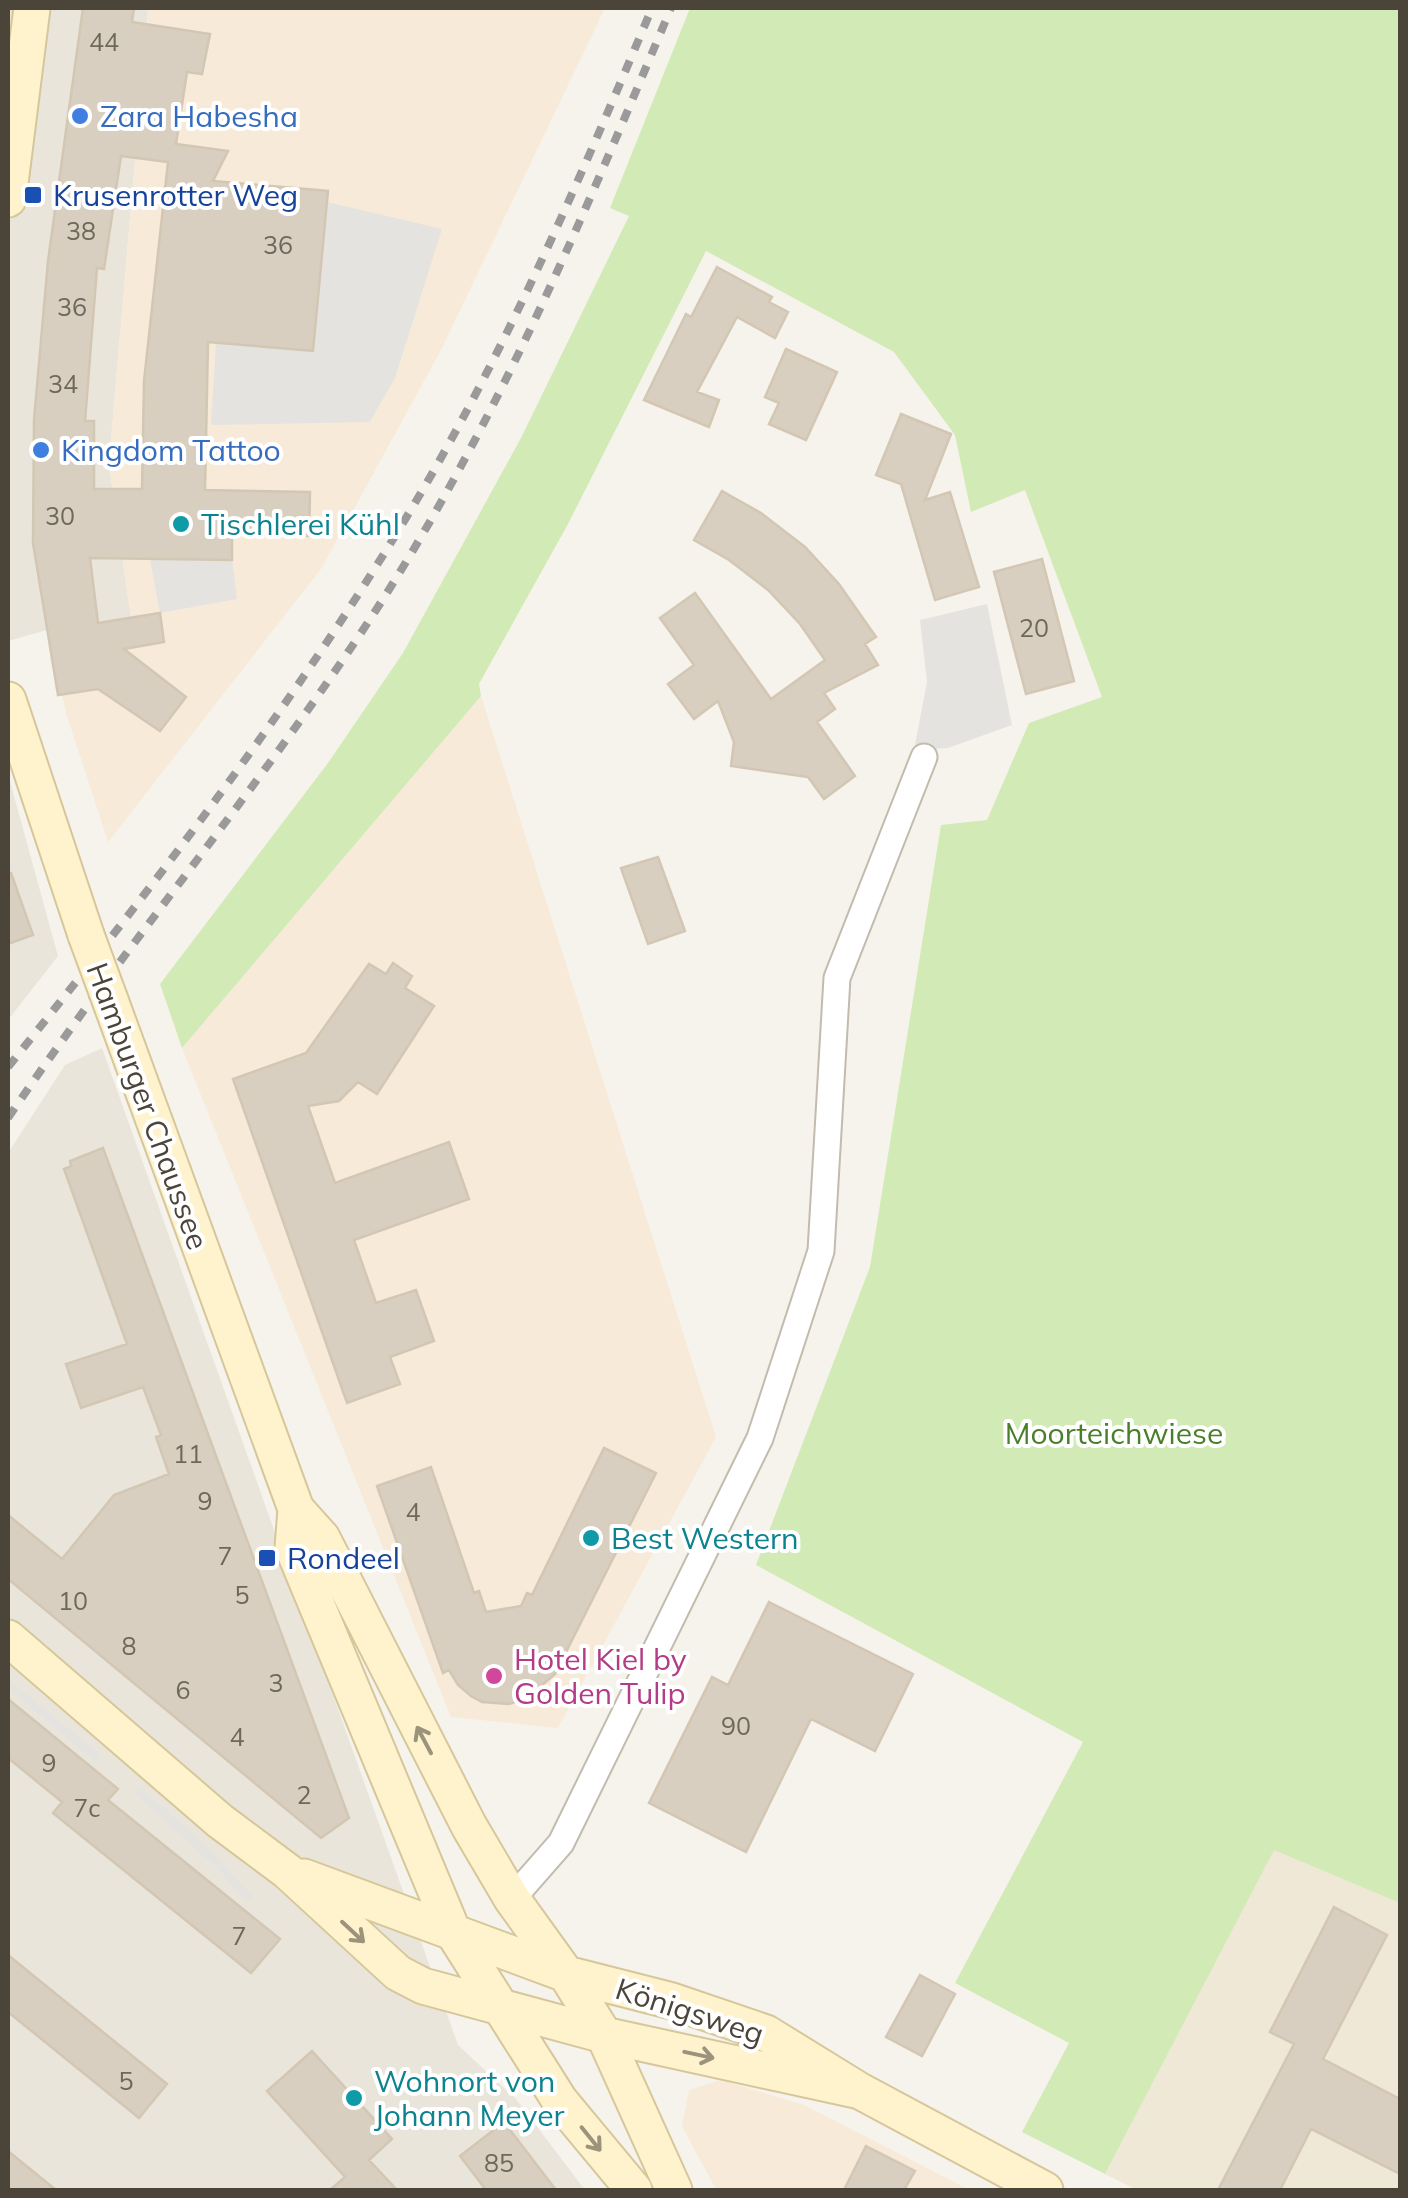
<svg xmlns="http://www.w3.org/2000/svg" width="1408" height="2198" font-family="Mulish,sans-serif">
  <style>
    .residential { fill: #eae5da }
    .commercial { fill: #f7ead8 }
    .education { fill: #efe8d6 }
    .green { fill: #d2eab5 }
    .parking { fill: #e5e3e0 }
    .building { fill: #d8cfc1; stroke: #d3c7b4; stroke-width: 2.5; fill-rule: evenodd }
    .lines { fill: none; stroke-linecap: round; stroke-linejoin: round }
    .street-casing { stroke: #c2bbae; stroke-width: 29 }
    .secondary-casing { stroke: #d6c79b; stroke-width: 39 }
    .street { stroke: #fff; stroke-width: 25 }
    .secondary { stroke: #fff3cd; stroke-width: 35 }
    .rail { stroke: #9a9a9a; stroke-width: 8; stroke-dasharray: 12 12; stroke-linecap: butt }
    .secondary-bridge-casing { stroke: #d6c79b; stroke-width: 39; stroke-linecap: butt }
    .secondary-bridge { stroke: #fff3cd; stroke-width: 35 }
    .oneway { stroke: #9c937c }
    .shop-dot { fill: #3f7fe0; stroke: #fff; stroke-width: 4 }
    .transit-dot { fill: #1a4fb4; stroke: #fff; stroke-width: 4 }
    .culture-dot { fill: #0f9aa8; stroke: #fff; stroke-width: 4 }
    .hotel-dot { fill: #d1479c; stroke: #fff; stroke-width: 4 }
    .labels { text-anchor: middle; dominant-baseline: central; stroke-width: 8; stroke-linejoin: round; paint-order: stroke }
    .number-label { font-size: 25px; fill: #6e675b }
    .shop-label { font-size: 30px; fill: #366cbe; stroke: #fff; text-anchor: start }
    .transit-label { font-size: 30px; fill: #164399; stroke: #fff; text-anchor: start }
    .culture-label { font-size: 30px; fill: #0d838f; stroke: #fff; text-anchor: start }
    .street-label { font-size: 30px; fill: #4b4439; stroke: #fff }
    .park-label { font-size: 30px; fill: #4a7f2a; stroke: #fff }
    .hotel-label { font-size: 30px; fill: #b23c85; stroke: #fff; text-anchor: start }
  </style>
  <rect width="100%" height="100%" fill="#f6f3ec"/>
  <path class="residential" d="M8,8H148L109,464L131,618L47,630L8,641Z
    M8,774L58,956L8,1020Z
    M102,1048L458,2045L516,2099L585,2190H8V1153L65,1065Z"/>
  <path class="commercial" d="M148,8H605L441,350L321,569L108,842L66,713L47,630L131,617L109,464Z
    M481,696L716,1437L558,1728L451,1717L182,1048Z
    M721,2080L804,2105L970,2190H716L682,2126L689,2090Z"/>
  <path class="education" d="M1274,1849L1400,1903V2190H1137L1105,2174Z"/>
  <path class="green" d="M690,8H1400V1903L1274,1850L1105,2174L1022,2132L1069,2043L955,1983L1083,1742L756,1565L870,1267L941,825L987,820L1029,723L1102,697L1025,490L971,512L955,435L894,352L706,251L568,524L479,684L481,696L182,1048L160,984L328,763L403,653L521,438L629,216L610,208Z"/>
  <path class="parking" d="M327,202L442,229L395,378L370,422L211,425L216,343L313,351Z
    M150,559L232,560L237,599L160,613Z
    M987,604L1012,725L948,748L914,750L927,682L920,620Z
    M8,1679L100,1754L95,1761L8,1689Z
    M139,1787L197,1836L253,1896L246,1902L217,1868L133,1793Z"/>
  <path class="building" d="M83,8H134L132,22L210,34L202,74L187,72L176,144L228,151L213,181L328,191L313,351L208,342L205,490L310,492L309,536L232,534V560L90,558L98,623L160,613L164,642L124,649L186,697L160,731L98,689L58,695L33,543L34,420L48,261ZM121,156L168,162L144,381L142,489H94V421H85L97,268L104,269Z
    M717,267L772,297L769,302L788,312L775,338L737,317L697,392L719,400L709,427L644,400L686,314L691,317Z
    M786,349L837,372L806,440L769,424L779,403L765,397Z
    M901,414L951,434L925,500L950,492L979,587L935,600L901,484L876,475Z
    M722,491L761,513L805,547L839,584L876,637L865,644L878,665L824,693L835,709L817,722L855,776L824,799L808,777L731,766L734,742L718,701L694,719L668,684L694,665L660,618L695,593L771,699L825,660L800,624L768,590L729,560L694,540Z
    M1042,559L1074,681L1026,694L994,572Z
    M658,857L685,931L648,944L621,868Z
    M11,873L33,935L8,944V874Z
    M393,963L412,976L405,988L434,1006L377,1094L358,1082L339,1101L308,1106L335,1183L449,1142L469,1199L354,1240L376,1303L416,1290L434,1341L390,1357L400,1384L347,1403L233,1079L306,1053L369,964L386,974Z
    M103,1148L349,1818L321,1838L8,1579V1515L62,1559L114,1495L169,1474L156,1437L161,1435L143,1387L81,1408L66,1364L127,1344L64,1169L71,1166L70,1161Z
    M604,1448L656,1473L555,1674L526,1699L509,1704L482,1702L471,1696L458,1685L449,1670L443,1673L377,1486L431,1467L474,1593L479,1591L486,1612L521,1606L527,1593L532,1595Z
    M769,1602L913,1674L875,1751L811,1719L746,1852L649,1803L712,1677L728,1685Z
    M8,1699L118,1789L108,1800L280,1939L251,1973L53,1813L62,1802L8,1758Z
    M1334,1907L1387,1935L1323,2059L1400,2099V2174L1311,2129L1280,2190H1218L1294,2044L1270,2032Z
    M8,1955L167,2084L139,2118L8,2012Z
    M920,1975L955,1994L922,2056L886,2037Z
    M312,2051L392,2139L369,2160L397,2190H330L345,2177L267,2091Z
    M504,2122L556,2190H486L460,2156Z
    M866,2146L915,2171L904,2190H844Z
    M8,2151L56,2190H8Z"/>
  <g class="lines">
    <g class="street-casing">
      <path id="street" d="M512,1899L561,1843L760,1438L821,1251L837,978L924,757"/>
    </g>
    <g class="secondary-casing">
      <path id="secondary" d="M8,199L32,8
        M8,700L86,935
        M110,1000L296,1509L322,1538L469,1826L512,1899L566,1974L604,2035L674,2190
        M296,1509L293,1548L453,1932L560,2101L634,2190
        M8,1638L220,1821L287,1871L398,1973L423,1986L604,2035L860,2091
        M304,1877L566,1974L672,2001L766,2033L860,2091L1045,2190"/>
    </g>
    <use href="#street" class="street"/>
    <use href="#secondary" class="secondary"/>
    <path class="rail" d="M8,1067C156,883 302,695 422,491C512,337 583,172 652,8
      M8,1118C125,945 261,787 376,610C498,421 584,215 671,8"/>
    <g class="secondary-bridge-casing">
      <path id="secondary-bridge" d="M86,935L110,1000"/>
    </g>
    <use href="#secondary-bridge" class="secondary-bridge"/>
  </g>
  <defs><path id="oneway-shaft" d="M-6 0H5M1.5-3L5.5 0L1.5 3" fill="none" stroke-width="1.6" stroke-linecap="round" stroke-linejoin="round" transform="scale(2.5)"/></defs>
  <g class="oneway">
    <use href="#oneway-shaft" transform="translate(424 1740) rotate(-118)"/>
    <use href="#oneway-shaft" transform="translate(353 1932) rotate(43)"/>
    <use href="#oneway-shaft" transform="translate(699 2055) rotate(12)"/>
    <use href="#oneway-shaft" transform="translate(591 2139) rotate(51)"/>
  </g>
  <g class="shop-dot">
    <circle cx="80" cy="116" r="10"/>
    <circle cx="41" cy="450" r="10"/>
  </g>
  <g class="transit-dot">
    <rect x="23" y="185" width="20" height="20" rx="5"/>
    <rect x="257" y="1548" width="20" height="20" rx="5"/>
  </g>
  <g class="culture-dot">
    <circle cx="181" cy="524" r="10"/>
    <circle cx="591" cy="1538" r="10"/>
    <circle cx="354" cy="2098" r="10"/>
  </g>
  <circle class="hotel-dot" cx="494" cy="1676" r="10"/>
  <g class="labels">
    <g class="number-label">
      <text x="104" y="41">44</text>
      <text x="81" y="230">38</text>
      <text x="278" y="244">36</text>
      <text x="72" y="306">36</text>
      <text x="63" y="383">34</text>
      <text x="60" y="515">30</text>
      <text x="1034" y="627">20</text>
      <text x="188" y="1453">11</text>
      <text x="205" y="1500">9</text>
      <text x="413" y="1511">4</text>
      <text x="225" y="1555">7</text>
      <text x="242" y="1594">5</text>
      <text x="73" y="1600">10</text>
      <text x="129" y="1645">8</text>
      <text x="276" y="1682">3</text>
      <text x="183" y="1689">6</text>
      <text x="736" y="1725">90</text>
      <text x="237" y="1736">4</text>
      <text x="49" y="1762">9</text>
      <text x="304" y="1794">2</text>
      <text x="87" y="1807">7c</text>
      <text x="239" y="1935">7</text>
      <text x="126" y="2080">5</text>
      <text x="499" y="2162">85</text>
    </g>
    <g class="shop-label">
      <text x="100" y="116">Zara Habesha</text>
      <text x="61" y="450">Kingdom Tattoo</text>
    </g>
    <g class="transit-label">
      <text x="53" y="195">Krusenrotter Weg</text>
      <text x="287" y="1558">Rondeel</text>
    </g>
    <g class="culture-label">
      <text x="201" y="524">Tischlerei Kühl</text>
      <text x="611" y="1538">Best Western</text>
      <text x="374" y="2081">Wohnort von<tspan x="374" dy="34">Johann Meyer</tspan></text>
    </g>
    <g class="street-label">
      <text transform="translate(148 1106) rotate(70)">Hamburger Chaussee</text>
      <text transform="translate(690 2011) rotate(18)">Königsweg</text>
    </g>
    <g class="park-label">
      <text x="1114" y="1433">Moorteichwiese</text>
    </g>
    <g class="hotel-label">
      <text x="514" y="1659">Hotel Kiel by<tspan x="514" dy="34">Golden Tulip</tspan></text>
    </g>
  </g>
  <rect width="1408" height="2198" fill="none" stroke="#4b4439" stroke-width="20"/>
</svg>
